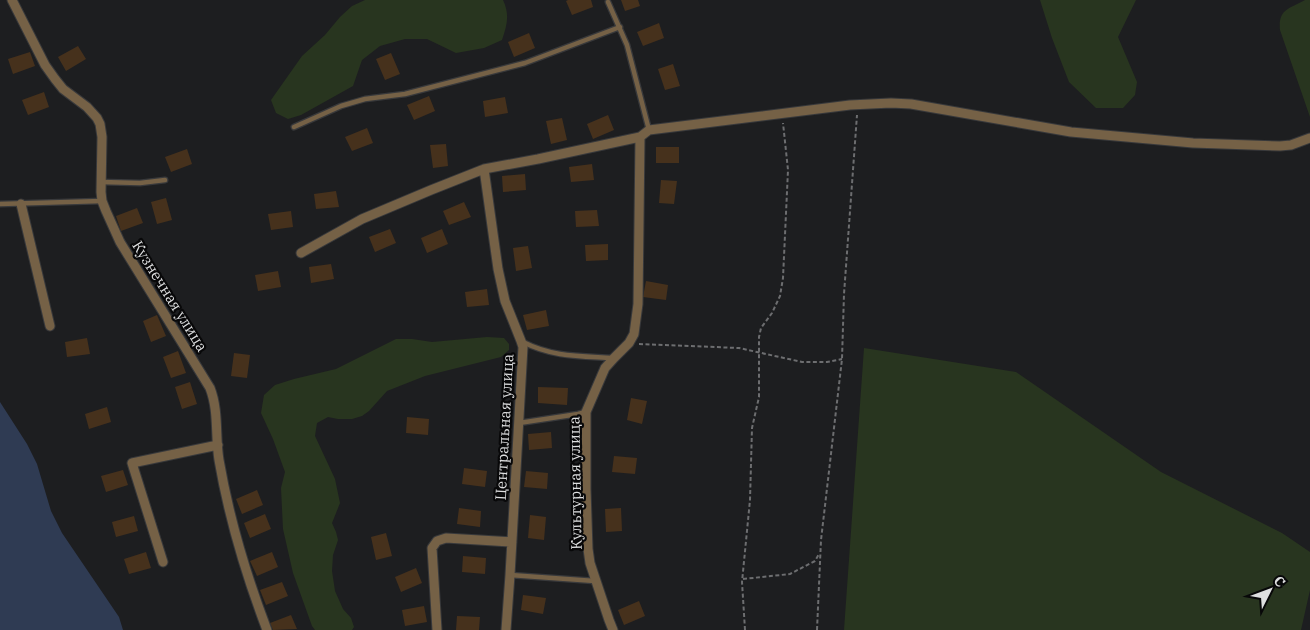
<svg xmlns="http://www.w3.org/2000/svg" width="1310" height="630" font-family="'IBM Plex Serif',serif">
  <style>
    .green { fill: #28351f }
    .water { fill: #2f3b53 }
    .building { fill: #46311c }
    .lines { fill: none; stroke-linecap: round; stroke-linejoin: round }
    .service-casing { stroke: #38393b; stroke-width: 7 }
    .minor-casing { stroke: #38393b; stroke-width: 11 }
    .path { stroke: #6d6e70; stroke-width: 2; stroke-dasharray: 4 2.5; stroke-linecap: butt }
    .service { stroke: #756146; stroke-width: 4.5 }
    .minor { stroke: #756146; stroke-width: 9 }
    .labels { text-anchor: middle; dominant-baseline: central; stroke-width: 4.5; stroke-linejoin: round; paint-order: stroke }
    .street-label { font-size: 15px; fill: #dedfe0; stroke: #080809 }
  </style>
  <rect width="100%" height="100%" fill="#1d1e20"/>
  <path class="green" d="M365,0H503C510,15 507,25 502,40L484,48L456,53L427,39H405L380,46L362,60L353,86L301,115L288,119L276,113L271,100L302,56L325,35L340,17L352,6Z
    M1040,0H1136L1118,37L1137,82L1135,95L1123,108H1096L1069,82L1052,38Z
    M1305,0H1310V117L1280,30C1278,9 1289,9 1305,0Z
    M487,337L504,338L509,344V350L501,357L425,376L387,391L369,411L362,416L352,419H338L328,417L317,423L315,436L335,479L340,503L332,523L336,532L338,540L333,555L332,571L335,591L343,609L351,618L354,627L352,630H315L312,626L293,573L283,529L281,488L285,472L273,439L261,413L264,395L275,385L294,379L336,369L396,339H412L432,342Z
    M864,348L1016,372L1161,472L1282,533L1310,552V590L1301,630H844Z"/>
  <path class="water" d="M0,402L27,444L37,464L51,511L62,533L119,617L123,630H0Z"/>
  <path class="building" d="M568,0H591L593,7L572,15L566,1Z
    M621,0H638L640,6L625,11Z
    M659,23L664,38L643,46L637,32Z
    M529,33L535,48L514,57L508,42Z
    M78,46L86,59L66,71L58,57Z
    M30,52L35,66L13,74L8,59Z
    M391,53L400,74L385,80L376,59Z
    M673,64L680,86L665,90L658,69Z
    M44,92L49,107L28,115L22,100Z
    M429,96L435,111L414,120L407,105Z
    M505,97L508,113L485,117L483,101Z
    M608,115L614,130L593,139L587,124Z
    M562,118L567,140L551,144L546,121Z
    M367,128L373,143L352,151L345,137Z
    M446,144L448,166L433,168L430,145Z
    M656,147H679V163H656Z
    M187,149L192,164L171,172L165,157Z
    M592,164L594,180L571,182L569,167Z
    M525,174L526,190L503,192L502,176Z
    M661,180L677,181L674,204L659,203Z
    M336,191L339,207L316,209L314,194Z
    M166,198L172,220L157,224L151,202Z
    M464,202L471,217L449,225L443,211Z
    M137,208L143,223L121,231L116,216Z
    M597,210L599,226L576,227L575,211Z
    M291,211L293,227L271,230L268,214Z
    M390,229L396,243L375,252L369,237Z
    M442,229L448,244L427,253L421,238Z
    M608,244V260L586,261L585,245Z
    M528,246L532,268L516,271L513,248Z
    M331,264L334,279L311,283L309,267Z
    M278,271L281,287L258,291L255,275Z
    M646,281L668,285L666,300L643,297Z
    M487,289L489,305L467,307L465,292Z
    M546,310L549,326L527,330L523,315Z
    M157,315L166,336L151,342L143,321Z
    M87,338L90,354L67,357L65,342Z
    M178,351L186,373L171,378L163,357Z
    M234,353L250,355L247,378L231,376Z
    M190,382L197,404L182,409L175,387Z
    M538,387L568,388L567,405L538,403Z
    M631,398L647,401L642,424L627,420Z
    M107,407L111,422L89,429L85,414Z
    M407,417L429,419L428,435L406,433Z
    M551,432L552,448L529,450L528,434Z
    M614,456L637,458L635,474L612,472Z
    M464,468L487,471L485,487L462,484Z
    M123,470L128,485L106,492L101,476Z
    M526,471L548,473L547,489L524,487Z
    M257,490L263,505L242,514L236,499Z
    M459,508L481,511L480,527L457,524Z
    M621,508L622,531L606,532L605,509Z
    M265,514L271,529L250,538L244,523Z
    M530,515L546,517L544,540L528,538Z
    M134,516L138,531L116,537L112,522Z
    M386,533L392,556L376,560L371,537Z
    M146,552L151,568L129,574L124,559Z
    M272,552L278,567L257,576L250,561Z
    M463,556L486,558L485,574L462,572Z
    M416,568L422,583L401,592L395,577Z
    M282,582L288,596L266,605L260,590Z
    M523,595L546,598L543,614L521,610Z
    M639,601L645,616L624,625L618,610Z
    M424,606L427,622L405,626L402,610Z
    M291,615L297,629L273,630L270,623Z
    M457,616L480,617L479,630H456Z"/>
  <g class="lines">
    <g class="service-casing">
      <path id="service" d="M608,2L627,45L649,130
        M294,127L341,106L365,99L405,94L525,63L620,27
        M101,182L140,183L165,180
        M0,204L102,201
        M523,342C552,357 580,356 612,358
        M519,423L578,414L586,412
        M510,575L595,581"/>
    </g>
    <g class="minor-casing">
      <path id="minor" d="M12,0L45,65L55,79L63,89L87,107L97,118L100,124L102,137L101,192L102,201L106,211L120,242L210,388C219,411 215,436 219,460C229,518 246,575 267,630
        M484,169L498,269L505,301L521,341L523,347L510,575L506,630
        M21,204L50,326
        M301,253L362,219L431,190L484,169L538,159L640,137L649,130L850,105L891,103L911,104L1071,132L1193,143L1280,146L1291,145L1310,138
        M163,562L132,463L218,445
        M437,630L432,548L437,541L446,538L512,542
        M613,630L609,620L590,563L588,549L586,489V412L605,368L614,358L629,343L634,334L638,304L640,137"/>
    </g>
    <path class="path" d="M639,344L739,348L802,362H827L842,359
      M743,579L790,574L815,561L819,554
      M745,630L742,582L750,500L752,428L759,397V337L761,328L772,313L780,296L783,278L788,170L783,123
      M817,630L821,540L842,359L844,294L857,115"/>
    <use href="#service" class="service"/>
    <use href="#minor" class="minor"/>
  </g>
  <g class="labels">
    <g class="street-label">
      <text transform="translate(170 296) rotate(58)">Кузнечная улица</text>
      <text transform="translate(504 427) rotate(-87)">Центральная улица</text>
      <text transform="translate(575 483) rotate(-91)">Культурная улица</text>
    </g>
  </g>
  <g transform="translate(1270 590) rotate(48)" stroke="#080809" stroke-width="4" paint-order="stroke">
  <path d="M0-4L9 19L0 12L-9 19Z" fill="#dedfe0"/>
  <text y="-8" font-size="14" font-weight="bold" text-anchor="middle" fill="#dedfe0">С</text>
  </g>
</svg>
